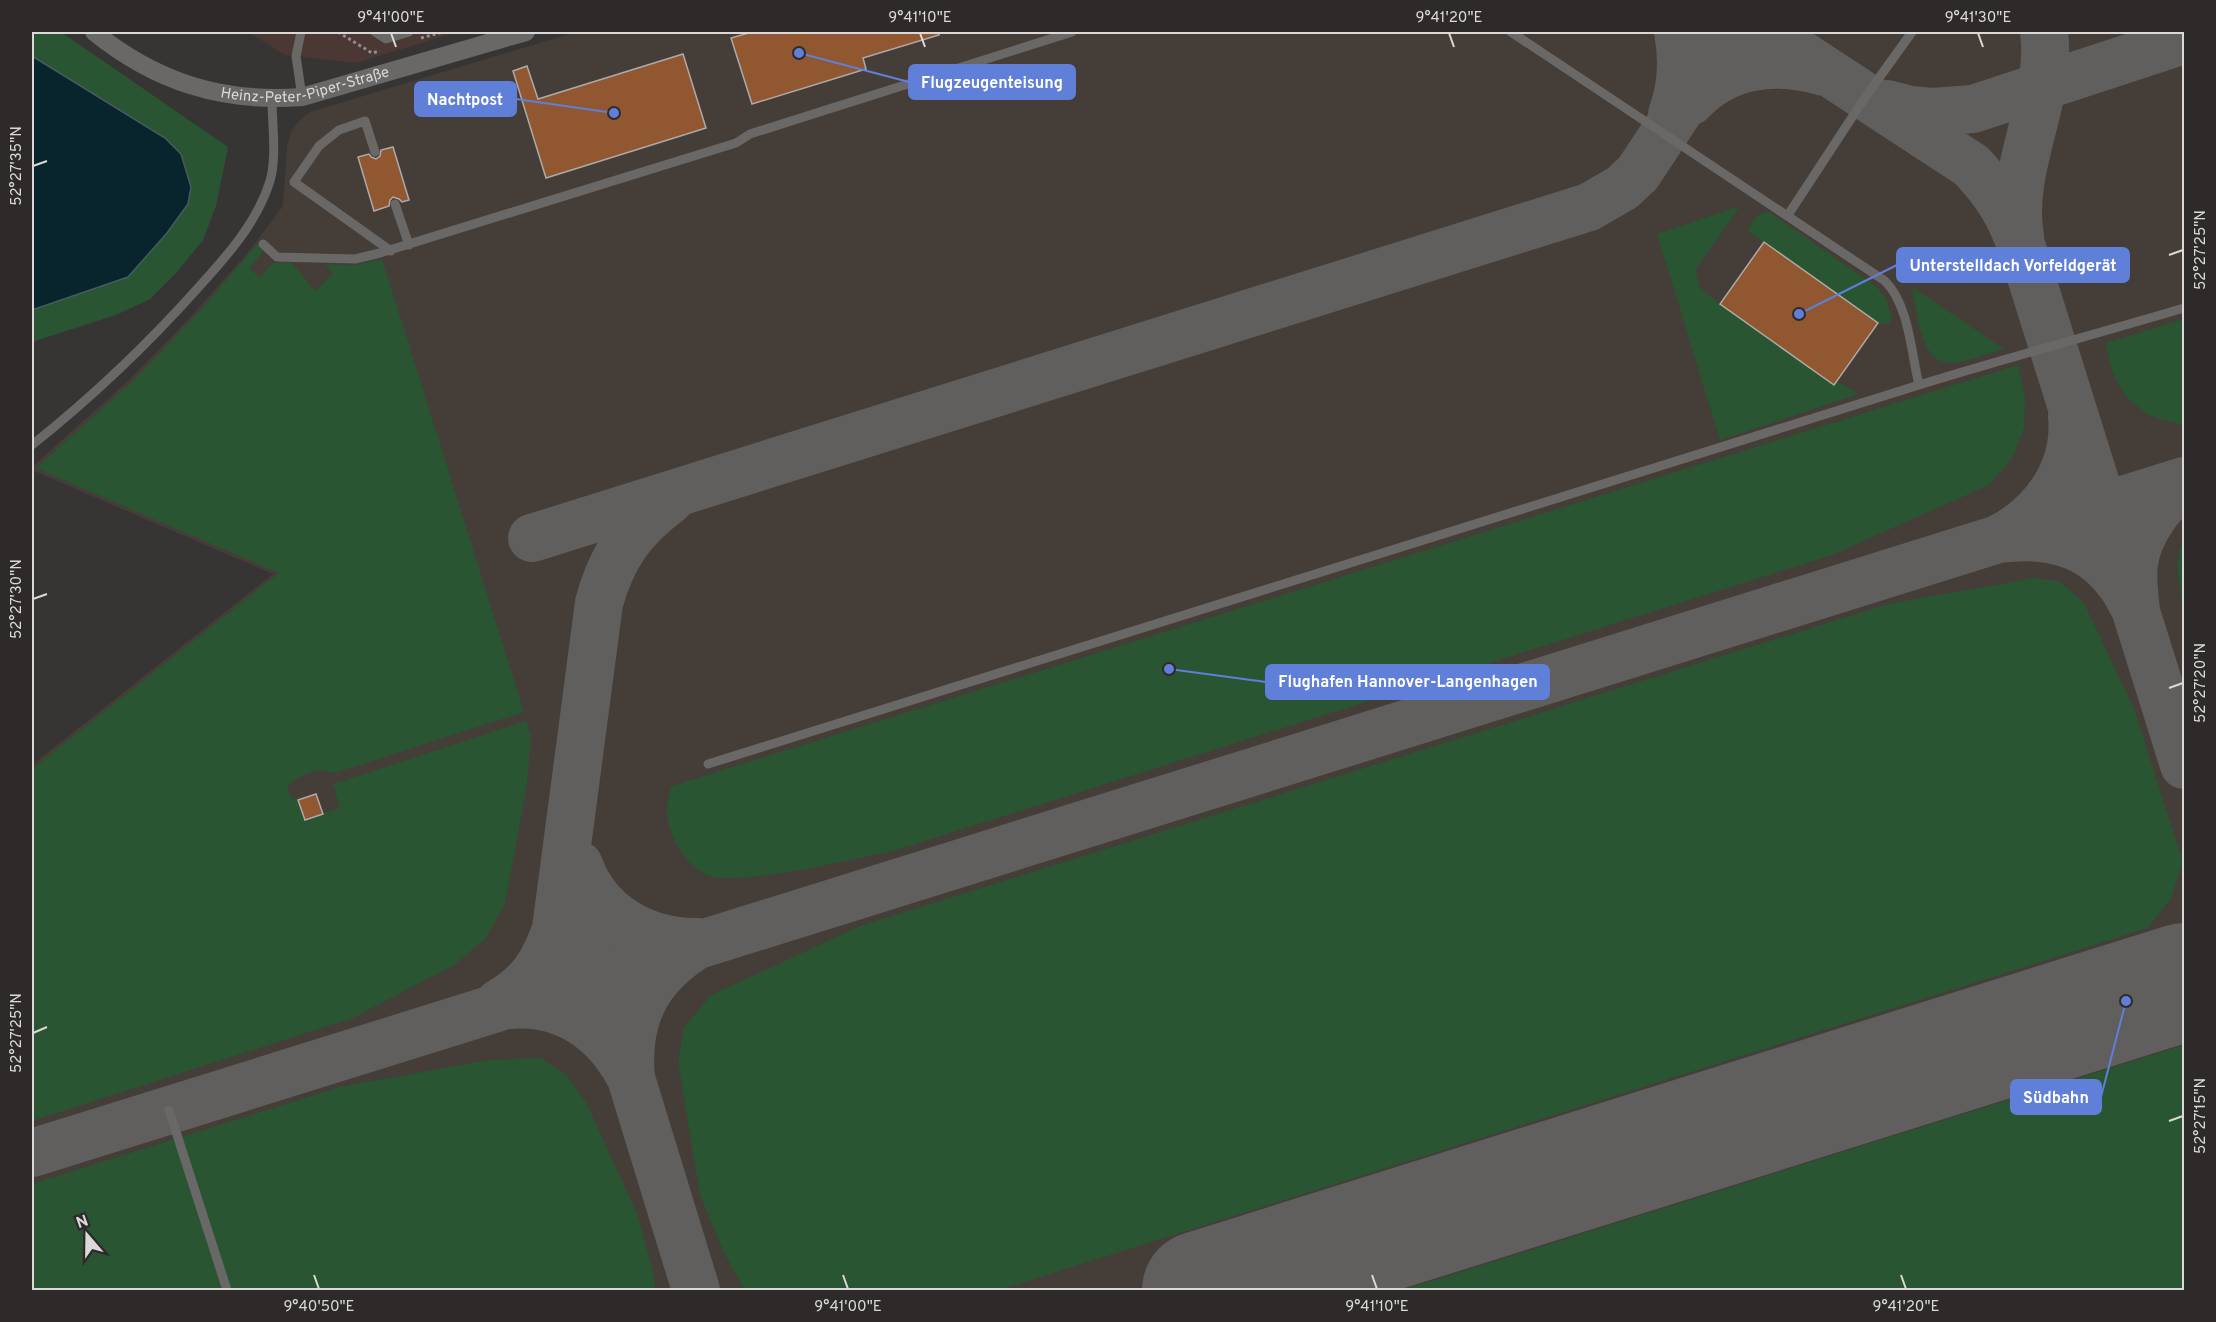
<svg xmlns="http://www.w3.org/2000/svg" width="2216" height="1322" font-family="Overpass,sans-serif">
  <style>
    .commercial { fill: #4b3733 }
    .built { fill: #453d38 }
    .green { fill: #295532 }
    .water { fill: #08242d; stroke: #475a60; stroke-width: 1.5 }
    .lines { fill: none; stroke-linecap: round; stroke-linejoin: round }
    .taxiway { stroke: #605f5d; stroke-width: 48 }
    .runway { stroke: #605f5d; stroke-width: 118 }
    .building { fill: #905730; stroke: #adaaa9; stroke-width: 1.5 }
    .path { stroke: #908e8d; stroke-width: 3; stroke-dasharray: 3 3; stroke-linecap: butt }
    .service { stroke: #6a6866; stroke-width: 9 }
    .minor { stroke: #6a6866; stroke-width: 18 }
    .ticks { fill: none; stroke: #dad9d8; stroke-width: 2 }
    .labels { text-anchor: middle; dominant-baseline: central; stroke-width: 5; stroke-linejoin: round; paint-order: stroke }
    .street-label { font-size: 15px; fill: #dad9d8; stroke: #2d2a29 }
    .leader { fill: none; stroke: #5f7fd8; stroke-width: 2 }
    .callout-dot { fill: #5f7fd8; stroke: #2d2a29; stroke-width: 2 }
    .callout { fill: #5f7fd8; stroke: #5f7fd8; stroke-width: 2 }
    .callout-label { font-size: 16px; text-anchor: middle; font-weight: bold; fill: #fff }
    .neatline { fill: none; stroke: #dad9d8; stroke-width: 2 }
    .ticks-label { font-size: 15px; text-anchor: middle; fill: #dad9d8 }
  </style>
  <rect width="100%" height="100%" fill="#373533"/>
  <path class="commercial" d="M248,32H458L356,63L285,55Z"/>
  <path class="built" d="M576,32H2184V1290H32V765L273,574L32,470V467L129,380L183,325L246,255L283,206L287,146L291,132L298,122L310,112L320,109Z"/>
  <path class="green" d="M32,32H61L228,147L216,206L203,240L177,272L150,299L116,315L32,342Z
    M1740,206L1696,269L1699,287L1720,304L1834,385L1837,381L1859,394L1720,440L1657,234Z
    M1769,212L1877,287L1886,299L1892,319L1888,324L1878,323L1748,231C1753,220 1757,213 1769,212Z
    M257,244L264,250L249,269L260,277L273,263L291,262L315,291L333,274L325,264L356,265L382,259L524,712L335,773C316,767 302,774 287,786L291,798L298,800L305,820L340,808L333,784L526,721L531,736L527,784L505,904L485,939L454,965L353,1018L32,1121V769L279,573L36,468L133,381L201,310Z
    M1912,287L2004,349C1989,353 1959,366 1944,362C1920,357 1916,307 1912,287Z
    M2184,319V424H2180C2170,421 2157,419 2148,414C2119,396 2111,375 2106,343Z
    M2018,365L2025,397L2024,428L2013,457L1989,485L1832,555L893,851C858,858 734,888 707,875C692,868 680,853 674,839C665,818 665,807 672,786Z
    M2184,542V617C2182,599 2171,556 2184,542Z
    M2034,578L2059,581L2084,603L2134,709L2183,862L2171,898L2148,928L999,1290H745L725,1255L700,1195L678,1062L684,1027L711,995L860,926L1888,604Z
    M2184,1045V1290H1403Z
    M540,1058L566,1074L586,1102L638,1216L654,1276L655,1290H32V1184L340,1087L488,1060Z"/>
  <path class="water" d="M32,56L165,138L181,154L191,187L188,204L167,233L128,277L32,310Z"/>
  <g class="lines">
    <path class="taxiway" d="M1767,32L1972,166C1998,195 2009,212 2022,248L2184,765
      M1691,101C1727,63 1776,58 1824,72
      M1887,104L1910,110L1932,112L1973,109L2184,40
      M1672,114C1682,87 1683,59 1678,32
      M2020,236C2008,168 2053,101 2044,32
      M2072,416C2077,470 2044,516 1998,539C2045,533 2089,541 2119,582C2126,590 2130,601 2136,610C2134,594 2132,579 2134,563C2138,534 2160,501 2184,486
      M532,538L1589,207L1622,188L1638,173L1731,32
      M579,865C597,916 646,943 698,942
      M569,876L696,1290
      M2126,1001C2149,991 2167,981 2184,963
      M499,1003C531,984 544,964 556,929L599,603C612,556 631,529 670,500
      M510,1005C565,1000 607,1031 631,1078C626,1022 643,981 691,949
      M32,1153L2184,481"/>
    <path class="runway" d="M1201,1290L2184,982"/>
  </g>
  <path class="building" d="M752,32H939V35L863,58L866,69L752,104L731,38Z
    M683,54L706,128L546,178L513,71L527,66L538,99Z
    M393,147L409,200L402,202L399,199L393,197L390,200L389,206L374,211L358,157L369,154L371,157L376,159L380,156L381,150Z
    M1764,242L1878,323L1834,385L1720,304Z
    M316,794L323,814L305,820L298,800Z"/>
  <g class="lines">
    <path class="path" d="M338,32L372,53L380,51
      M421,38L443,32"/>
    <path class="service" d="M301,32L296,56L302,97
      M375,32L386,39L409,32
      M1511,32L1885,281C1909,305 1911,352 1919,385
      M375,152L365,121L339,130L319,146L294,182L391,251
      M395,204L409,245
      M1788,215L1866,96L1912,32
      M263,244L277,257L355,259L380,253L736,143L750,134L1072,32
      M32,445C91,398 146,346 197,289C226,257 257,223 270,181C277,157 272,124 272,99
      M708,764L1919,385C2007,358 2096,334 2184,308
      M169,1110L227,1290"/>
    <path class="minor" id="s1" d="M94,32C156,82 222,103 302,97L526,32"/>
  </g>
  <path class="ticks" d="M391,33L396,47M920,33L925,47M1449,33L1454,47M1978,33L1983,47M33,166L47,161M2169,255L2183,250M33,599L47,594M2169,688L2183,683M33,1033L47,1027M2169,1121L2183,1116M314,1275L319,1289M843,1275L848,1289M1372,1275L1377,1289M1901,1275L1906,1289"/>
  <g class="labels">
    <g class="street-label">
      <text stroke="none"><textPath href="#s1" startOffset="228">Heinz-Peter-Piper-Straße</textPath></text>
    </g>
  </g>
  <path class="leader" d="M799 53L909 82M614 113L516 99M1799 314L1897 265M1169 669L1266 682M2126 1001L2101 1097"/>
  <g class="callout-dot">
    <circle cx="799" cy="53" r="6"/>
    <circle cx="614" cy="113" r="6"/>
    <circle cx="1799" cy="314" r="6"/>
    <circle cx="1169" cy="669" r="6"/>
    <circle cx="2126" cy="1001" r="6"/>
  </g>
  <g class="callout">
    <rect x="909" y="65" width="166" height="34" rx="6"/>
    <rect x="415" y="82" width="101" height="34" rx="6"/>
    <rect x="1897" y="248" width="232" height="34" rx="6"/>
    <rect x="1266" y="665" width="283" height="34" rx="6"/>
    <rect x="2011" y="1080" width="90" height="34" rx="6"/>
  </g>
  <g class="callout-label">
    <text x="992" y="88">Flugzeugenteisung</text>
    <text x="465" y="105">Nachtpost</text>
    <text x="2013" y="271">Unterstelldach Vorfeldgerät</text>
    <text x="1408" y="687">Flughafen Hannover-Langenhagen</text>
    <text x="2056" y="1103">Südbahn</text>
  </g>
  <rect width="2216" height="1322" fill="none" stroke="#2d2a29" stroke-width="66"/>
  <g transform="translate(87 1235) rotate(340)" stroke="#2d2a29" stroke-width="4.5" paint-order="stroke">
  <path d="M0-4.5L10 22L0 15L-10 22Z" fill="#dad9d8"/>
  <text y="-9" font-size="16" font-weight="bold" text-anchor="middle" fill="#dad9d8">N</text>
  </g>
  <rect x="33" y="33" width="2150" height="1256" class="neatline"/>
  <g class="ticks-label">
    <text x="391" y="22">9°41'00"E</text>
    <text x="920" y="22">9°41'10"E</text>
    <text x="1449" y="22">9°41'20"E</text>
    <text x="1978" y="22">9°41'30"E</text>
    <text transform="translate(16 166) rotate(-90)" y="5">52°27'35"N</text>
    <text transform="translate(2200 250) rotate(-90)" y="5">52°27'25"N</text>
    <text transform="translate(16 599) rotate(-90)" y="5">52°27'30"N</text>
    <text transform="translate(2200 683) rotate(-90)" y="5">52°27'20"N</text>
    <text transform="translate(16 1033) rotate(-90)" y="5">52°27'25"N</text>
    <text transform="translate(2200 1116) rotate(-90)" y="5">52°27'15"N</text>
    <text x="319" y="1311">9°40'50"E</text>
    <text x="848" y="1311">9°41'00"E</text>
    <text x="1377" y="1311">9°41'10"E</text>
    <text x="1906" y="1311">9°41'20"E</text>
  </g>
</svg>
